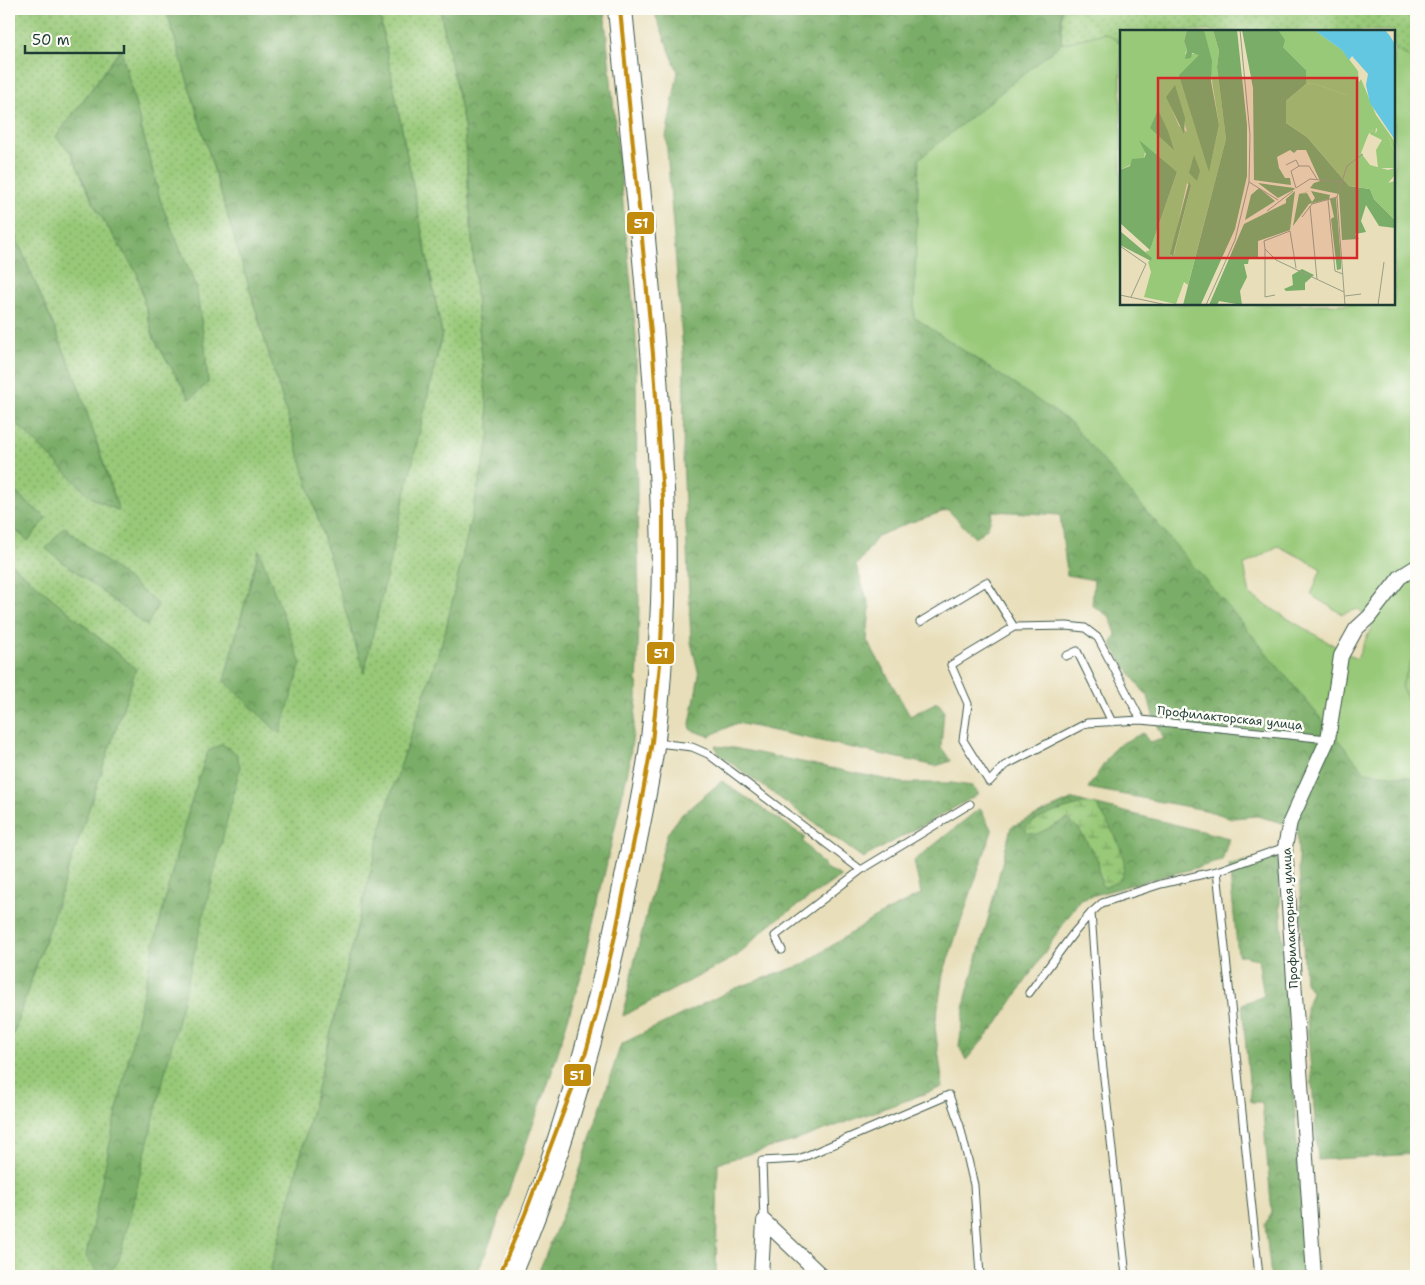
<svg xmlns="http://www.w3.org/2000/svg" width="1425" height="1285" font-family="'Shantell Sans',sans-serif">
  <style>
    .grass { fill: url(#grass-dots); stroke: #5c8356; fill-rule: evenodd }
    .forest { fill: url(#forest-crowns); stroke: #4c754e }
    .wetland { fill: url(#wetland-marsh); stroke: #5c8356 }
    .park { fill: #98c978; stroke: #5c8356; fill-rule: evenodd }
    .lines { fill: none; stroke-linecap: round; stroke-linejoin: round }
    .lane-casing { stroke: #3d5548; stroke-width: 9 }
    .street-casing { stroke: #3d5548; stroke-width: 16 }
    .highway-casing { stroke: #3d5548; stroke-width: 26 }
    .lane { stroke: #fff; stroke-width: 7 }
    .street { stroke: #fff; stroke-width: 14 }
    .highway { stroke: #fff; stroke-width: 24 }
    .bus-1-casing { stroke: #fdfcf7; stroke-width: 8 }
    .bus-1 { stroke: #c18c0d; stroke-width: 4 }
    .labels { text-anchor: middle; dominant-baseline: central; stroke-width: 5; stroke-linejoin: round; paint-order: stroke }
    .street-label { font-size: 12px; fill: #1f3d34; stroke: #fdfcf7 }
    .inset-road { fill: none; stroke: #989e84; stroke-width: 1 }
    .view { fill: #d62828; fill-opacity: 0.15; stroke: #d62828; stroke-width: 2.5 }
    .inset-edge { fill: none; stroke: #1f3d34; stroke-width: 2.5 }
    .line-badge { stroke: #fdfcf7; stroke-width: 2 }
    .badge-label { font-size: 14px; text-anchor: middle; font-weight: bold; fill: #fff }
  </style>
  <defs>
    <pattern id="grass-dots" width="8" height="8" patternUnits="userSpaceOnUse" patternTransform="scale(1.25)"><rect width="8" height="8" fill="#98c978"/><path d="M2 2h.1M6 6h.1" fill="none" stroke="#7ba463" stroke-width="1.8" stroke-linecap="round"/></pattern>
    <pattern id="forest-crowns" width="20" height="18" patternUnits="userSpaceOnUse" patternTransform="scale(1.25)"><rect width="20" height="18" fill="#7aad68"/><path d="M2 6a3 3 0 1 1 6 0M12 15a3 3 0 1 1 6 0" fill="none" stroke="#638e56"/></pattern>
    <pattern id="wetland-marsh" width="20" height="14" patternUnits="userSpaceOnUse" patternTransform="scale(1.25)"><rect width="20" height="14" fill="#98c978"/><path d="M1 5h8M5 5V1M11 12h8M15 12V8" fill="none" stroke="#7ba463"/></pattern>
  </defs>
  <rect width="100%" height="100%" fill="#fdfcf7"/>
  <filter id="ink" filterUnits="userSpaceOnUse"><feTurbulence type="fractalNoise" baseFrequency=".02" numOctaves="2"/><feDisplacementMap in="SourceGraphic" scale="10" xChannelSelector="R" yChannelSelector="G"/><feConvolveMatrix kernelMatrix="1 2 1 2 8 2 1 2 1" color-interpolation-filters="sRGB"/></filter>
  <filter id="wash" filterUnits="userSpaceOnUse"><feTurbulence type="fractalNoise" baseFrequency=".0096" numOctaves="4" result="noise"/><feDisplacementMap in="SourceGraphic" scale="20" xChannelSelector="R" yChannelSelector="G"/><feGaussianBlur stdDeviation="1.12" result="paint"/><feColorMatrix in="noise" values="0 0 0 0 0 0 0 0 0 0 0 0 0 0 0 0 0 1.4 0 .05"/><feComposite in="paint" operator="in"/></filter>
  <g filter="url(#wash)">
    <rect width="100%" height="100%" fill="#e8deb9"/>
    <path class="grass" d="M9,9H166L364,672L442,334L380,17L382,9H440L464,125L477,309L490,435L445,633L386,809L291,1194L269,1276H9V1046L136,669L9,562V525L28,540L46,518L9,487V416L92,498L119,511L76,379L15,235L9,232ZM121,49L161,203L196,287L205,347L208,383L190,399L154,339L137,273L97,210L71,153L56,137ZM64,527L157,604L47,549ZM259,550L280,734L224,681Z
      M1061,9H1416V60L1394,49V31H1121V43L1105,33L1061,44Z
      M1416,628V707L1413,708L1401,687L1412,659Z"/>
    <path class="forest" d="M166,9H382L380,17L442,334L364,673Z
      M440,9H604L636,336L637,504L639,605L637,699L629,766L581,976L550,1078L485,1256L475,1276H269L291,1194L386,809L445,633L490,435L477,309L464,125Z
      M653,9H1061V44L919,159L914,317L1070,422L1232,611L1365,772L1416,778V1113L1412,1117V1135L1416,1138V1154L1318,1160L1306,1008L1312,992L1305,982L1297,829L1283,823L1257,816L1232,818L1205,810L1088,788L1116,746L1143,733L1149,742L1164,739L1153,715L1148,696L1139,686L1111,645L1116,634L1110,617L1092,605L1094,580L1067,575L1060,515L993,511L988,527L975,538L948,510L906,524L878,536L856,566L870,608L867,640L910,716L937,702L944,710L941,747L951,761L936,766L737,723L709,736L691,730L690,724L699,675L691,642L683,458L684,365L666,137L678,72Z
      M121,49L161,203L196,287L205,347L208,383L190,399L154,339L137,273L97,210L71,153L56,137Z
      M9,232L15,235L76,379L119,511L92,498L9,416Z
      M9,487L46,518L28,541L9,525Z
      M64,527L158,604L147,626L46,549Z
      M259,550L301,664L280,734L224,681Z
      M9,562L136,669L9,1046Z
      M222,744L237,754L240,767L119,1260L109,1274L95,1270L86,1256C108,1152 130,1048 154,945C170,879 185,815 208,751Z
      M715,746L734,748L903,783H952L972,786L979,794L863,858L720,755Z
      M722,781L805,837L803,842L827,869L841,876L769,925L737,956L623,1016L633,967L667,834L681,815Z
      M1073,799L1088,803L1060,810L1033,821L1037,834L1067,819L1079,829L1098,860L1101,884L1119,843L1097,805L1229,838L1222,861L1161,877L1080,899L997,1024L966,1060L959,1046L966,997L988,919L1011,827Z
      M980,808L992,831L943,974L935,1027L943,1087L797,1140L718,1163L716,1276H537L578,1176L621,1044L736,988L802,965L874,918L921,894L914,861Z
      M1277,856L1306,1276H1271L1265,1224L1272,1213L1262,1102H1251L1242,1004L1264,996L1258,959L1238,955L1229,865Z"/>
    <path class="wetland" d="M1088,803L1097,805C1106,822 1136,862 1119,880C1116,883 1109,885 1105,887L1101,884L1098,860L1079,829L1067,819L1037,834L1027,833L1025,828C1042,813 1066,809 1088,803Z"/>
    <path class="park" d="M1105,33L1121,43V304H1394V49L1416,60V628L1412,659L1401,687L1413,708L1416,707V778L1365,772L1232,611L1070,422L914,317L919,159L1061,44ZM1278,546L1306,560L1321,569L1311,595L1342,614L1358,609L1374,621L1357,659L1295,623L1250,595L1244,565Z"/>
  </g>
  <g filter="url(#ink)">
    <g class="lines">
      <g class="lane-casing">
        <path id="lane" d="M920,622L986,582L1014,627
          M1014,627L951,665L968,704L963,740L989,782L1004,766L1087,723L1141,720L1328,739
          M1014,627L1067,626L1085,628L1098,638L1141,720
          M1066,656L1077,651L1112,722
          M657,743L692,747L708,754L861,870
          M1217,871L1259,1276
          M1091,913L1101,1051L1126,1276
          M782,950L775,936L861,870L970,804
          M1029,993L1072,935L1091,913L1102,903L1161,884L1217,871L1285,847
          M764,1221L762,1161L799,1159L949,1095L960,1126L974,1185L980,1276"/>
      </g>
      <g class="street-casing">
        <path id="street" d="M761,1276L764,1221L822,1276
          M1314,1276L1285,847L1290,822L1328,739L1341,656L1356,629L1369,617L1400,577L1416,567"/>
      </g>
      <g class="highway-casing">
        <path id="highway" d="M509,1276C564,1147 601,1010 628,873C637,829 647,784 653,739C658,694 661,649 663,603C666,528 660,452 655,377C646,254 632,131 620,9"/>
      </g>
      <use href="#lane" class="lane"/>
      <use href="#street" class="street"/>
      <use href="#highway" class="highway"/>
      <g class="bus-1-casing">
        <path id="bus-1" d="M499,1276L525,1214L586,1052L596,1016L615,936L637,825L652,742L660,664L663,601V497L653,354L620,9"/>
      </g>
      <use href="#bus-1" class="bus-1"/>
    </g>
  </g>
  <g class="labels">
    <g class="street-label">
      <text transform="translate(1230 718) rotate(6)">Профилакторская улица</text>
      <text transform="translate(1290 918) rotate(-93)">Профилакторная улица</text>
    </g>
  </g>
  <g transform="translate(1120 30)">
    <rect width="275" height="275" fill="#e8deb9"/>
    <path d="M0,0H67L64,11L67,20L65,24H79L89,141L99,95L84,0H93L99,21L97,37L106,109L68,255L64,252L56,274L24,267L31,242L28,232L32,229L25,222L30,220L57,142L25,122L24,128L0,140ZM48,70L60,77L67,102L59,96ZM67,153L71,156L54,224L51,226ZM158,0H194L222,20L238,41L239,55L227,65L192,53L186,54V40L163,17ZM258,97L269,108L275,124V138H258L256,120L262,110L250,104L251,100L256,103Z" fill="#98c978" fill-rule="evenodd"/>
    <path d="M67,0H84L92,31L91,51L99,95L89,142L59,45L79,25L72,23L71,28L65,29L67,20L64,11ZM93,0H117L127,95V146L115,199L81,274L63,275L106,109L97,37L99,21ZM122,0H158L165,10L163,17L186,40V54L166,71V93L187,107L229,156L250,159L254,169L275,190V198L259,196L246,175L241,191L246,202L235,204L239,209L222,210L219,164L190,158L194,153L200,151L186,120H177L174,123L170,120L157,127L159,138L165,148H170L171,155L134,150L133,58ZM55,55L65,88L64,104L46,67ZM38,80L48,101L54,120L30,98ZM19,110L57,142L30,220L0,193V140L10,136L12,129L24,128L26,124ZM74,125L80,141L77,151L69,143ZM69,152L71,156L53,226L50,224ZM138,153L174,158L175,159L158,168ZM139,158L155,171L125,190L131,165ZM175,161L170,200L138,211V228H129L128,234H124L127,247L120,261L122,275L99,271L97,275H89L124,194L166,173V169ZM190,161L181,164L187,163L192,172L195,168L191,161L210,165L209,169L189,174L173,196L179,164ZM216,168L221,231V239L217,240L211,189L214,187L210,169ZM0,201L32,228L31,231L0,215ZM182,239L194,245L185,253V260L166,261L164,259L173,255L172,245Z" fill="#7aad68"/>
    <path d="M241,49L256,85L275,112V124L269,108L256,98L255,104L252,100L248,105L241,123L250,135L268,140L275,138V145L268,153L275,151V190L254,169L250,159L229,156L187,107L166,93V71L186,54L192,53L227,65L231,54L236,57Z" fill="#98c978"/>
    <path d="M194,0H265L270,6L275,14V110L250,73L246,55L248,44L232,26L229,30L222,20Z" fill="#63c7e1"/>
    <path class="inset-road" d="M166,135L176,130L179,136M179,136L171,141L176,158L190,149L223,152M179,136H189L197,149M129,152L158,170M208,170L215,241L223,244M190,176L197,249M147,181L173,161M182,187L192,174L217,167M0,216L26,234L11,267M145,219L144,211L170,201L176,238M0,265L47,275M155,265L145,267V219L156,230L224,262M225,266L241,264M86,275L115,210L129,152L130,105L120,0M225,275L217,167L227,136L243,124M258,275L264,232"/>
    <path class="view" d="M38,48H237V228H38Z"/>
    <rect width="275" height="275" class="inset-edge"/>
  </g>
  <g class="line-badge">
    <rect x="626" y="211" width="29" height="24" rx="5" fill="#c18c0d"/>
    <rect x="646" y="641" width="29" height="24" rx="5" fill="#c18c0d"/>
    <rect x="563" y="1063" width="29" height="24" rx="5" fill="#c18c0d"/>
  </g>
  <g class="badge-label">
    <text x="641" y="228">51</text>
    <text x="661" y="658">51</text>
    <text x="577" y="1080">51</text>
  </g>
  <rect width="1425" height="1285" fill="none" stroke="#fdfcf7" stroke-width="30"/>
  <path d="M25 45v8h99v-8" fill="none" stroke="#1f3d34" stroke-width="2.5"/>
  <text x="32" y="45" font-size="15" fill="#1f3d34" stroke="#fdfcf7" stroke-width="4" paint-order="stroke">50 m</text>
</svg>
